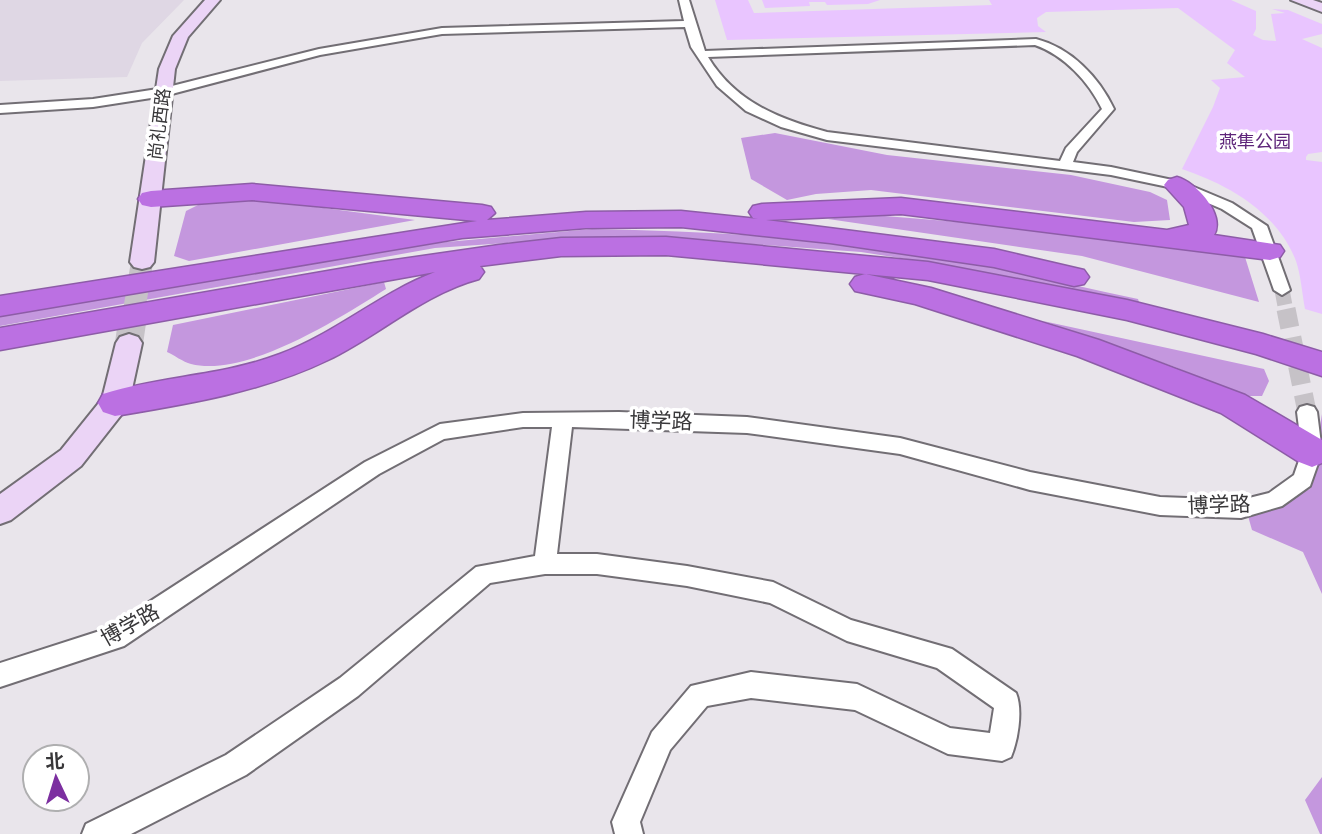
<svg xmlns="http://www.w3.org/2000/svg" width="1322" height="834" font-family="'Source Sans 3','Noto Sans SC',sans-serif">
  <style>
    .built { fill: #dfd7e4 }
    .green { fill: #e9c5ff }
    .forest { fill: #c497de }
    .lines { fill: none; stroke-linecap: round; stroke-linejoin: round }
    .street-tunnel-far1 { stroke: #c6c2c7; stroke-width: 15; stroke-dasharray: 15 7; stroke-linecap: butt }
    .street-tunnel { stroke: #c6c2c7; stroke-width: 19; stroke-dasharray: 19 10; stroke-linecap: butt }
    .secondary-tunnel-far1 { stroke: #c6c2c7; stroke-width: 22; stroke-dasharray: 22 10; stroke-linecap: butt }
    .secondary-tunnel { stroke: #c6c2c7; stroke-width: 28; stroke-dasharray: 28 14; stroke-linecap: butt }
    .street-casing { stroke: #726e74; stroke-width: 4 }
    .secondary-casing { stroke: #726e74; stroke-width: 4 }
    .highway-casing { stroke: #8d5ca7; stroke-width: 3 }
    .street { fill: #fff; fill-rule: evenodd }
    .secondary { fill: #ebd4f6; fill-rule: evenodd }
    .highway { fill: #bb70e2; fill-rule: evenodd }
    .labels { text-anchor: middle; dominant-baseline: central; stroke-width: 7; stroke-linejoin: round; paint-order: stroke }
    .far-street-label { font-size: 18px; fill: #383739; stroke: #fff }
    .far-park-label { font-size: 18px; fill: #5e267a; stroke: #fff }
    .street-label { font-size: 21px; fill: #383739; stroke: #fff }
  </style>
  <rect width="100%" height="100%" fill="#e9e5eb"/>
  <path class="built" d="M0,0H184L142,43L127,77L0,81Z"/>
  <path class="green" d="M715,0H748L754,13L992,5L989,0H1231L1256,11V29L1253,35L1263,40L1276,41L1271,14L1285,13L1272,9L1288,10L1322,24V34L1302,39L1322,48V152L1308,154L1306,157V160L1322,162V314L1305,309C1302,293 1301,276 1296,261C1277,212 1229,185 1182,169L1213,107L1220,88L1211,80L1245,77L1227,63L1235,50L1178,8L1046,12L1037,18L1038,26L1046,32L727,40Z
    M762,0H880L868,4L827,5L825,2H809L810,6L765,8Z"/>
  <path class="forest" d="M775,133L887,155L1071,175L1150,192L1167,200L1170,220L1134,222L871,190L816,194L787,200L751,179L741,138Z
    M248,198L415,220L189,261L174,256L186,211L202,203Z
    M860,214L1034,228L1236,254L1245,257L1259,302L1082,256L828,219Z
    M592,229C710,231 829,238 946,258C1010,269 1074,286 1138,299L1140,305L945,265L861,252L667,238H575L435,248L0,326V316L380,248Z
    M384,282L386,289C340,318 246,378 191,364C183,362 174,355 167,352L173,325Z
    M1043,321L1264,369L1269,381L1262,396H1243L1175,367Z
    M1322,414V594L1303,552L1252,530L1248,516L1310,489Z
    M1322,777V834H1320L1305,800Z"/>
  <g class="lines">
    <path class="street-tunnel-far1" d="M1282,290L1286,311"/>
    <path class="street-tunnel" d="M1286,309L1307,412"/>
    <path class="secondary-tunnel-far1" d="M134,311L142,262"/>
    <path class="secondary-tunnel" d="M129,343L134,309"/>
    <g class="street-casing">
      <path id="street" d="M679,0H689L705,51L1036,39C1071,48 1099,77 1114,109L1077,152L1073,162L1111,167L1182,182L1232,203L1267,226L1290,290L1282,295L1274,290L1252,228L1222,209L1173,188L1111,175L827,140L781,127L746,111L717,86L691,47L685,27L442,34L320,55L164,96L93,107L0,113V105L93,99L164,88L319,49L442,28L684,21ZM1035,45C1064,55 1089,82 1102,109L1066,148L1060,161L827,132C779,119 735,102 708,57Z
        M1307,405L1314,407L1317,412L1322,452L1310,486L1282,506L1241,518L1160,515L1030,490L900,454L747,433L572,427L557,554H597L687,566L773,582L851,620L952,649L1016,693C1023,710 1018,740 1011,757L1002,761L948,754L855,710L751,698L707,706L670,750L640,822L643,834H615L612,822L652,732L691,686L751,672L857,684L950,728L990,733L994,708L937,668L847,641L770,603L687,586L597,574H545L490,583L358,696L246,775L131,834H82L86,824L226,755L340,678L476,567L535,556L552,427H523L444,439L379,474L124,646L0,687V663L109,628L365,462L440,424L523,413L619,412L747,417L900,438L1030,472L1160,497L1241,500L1269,493L1294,475L1302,452L1297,412L1300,407Z"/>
    </g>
    <g class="secondary-casing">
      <path id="secondary" d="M205,0H220L188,37L175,69L154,262L150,267L142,269L134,267L130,262L159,69L173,36Z
        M1291,0H1313L1322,3V12Z
        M129,334L138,337L142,343L129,403L125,410L81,466L11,520L0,524V494L61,450L102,399L116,343L120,337Z"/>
    </g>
    <g class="highway-casing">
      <path id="highway" d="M1177,177C1196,182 1226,215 1214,235L1280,245L1284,251L1280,257L1270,260L901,214L766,220L994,249L1084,270L1089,277L1084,284L1074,286L994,267L830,243L681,227L586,228L462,238L0,316V296L477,221L252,200L151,207L142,205L138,199L142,193L151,191L252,184L482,205L491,207L495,213L487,220L586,212L681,211L758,219L753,218L749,212L753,206L762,204L901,198L1167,230L1189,225L1184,207L1164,185L1168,180Z
        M666,237L928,262L1127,300L1263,334L1322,352V376L1256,354L1127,320L928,280L666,255L561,256L480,266L484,272L479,279C423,294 380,335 328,360C262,392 187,404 115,416L103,412L98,403L103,394C160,376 222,376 280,354C336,333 380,293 435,272L0,350V328L374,263L499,245L561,238Z
        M865,274L931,288L1099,340L1245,395L1322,440V463L1312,467L1299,462L1221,413L1077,356L915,304L855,291L850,284L855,277Z"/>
    </g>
    <use href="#street" class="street"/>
    <use href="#secondary" class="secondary"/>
    <use href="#highway" class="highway"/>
  </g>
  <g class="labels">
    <g class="far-street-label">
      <text transform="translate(160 124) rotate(-83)">尚礼西路</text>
    </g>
    <g class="far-park-label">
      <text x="1255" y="142">燕隼公园</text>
    </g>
    <g class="street-label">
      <text transform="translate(661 421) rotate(2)">博学路</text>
      <text transform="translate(1219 505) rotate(-2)">博学路</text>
      <text transform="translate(130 625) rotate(-29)">博学路</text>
    </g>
  </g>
  <g transform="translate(56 778) rotate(356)"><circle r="33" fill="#ffffff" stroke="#afafb0" stroke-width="2"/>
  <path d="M0-5L12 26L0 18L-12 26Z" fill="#7c2fa0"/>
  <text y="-10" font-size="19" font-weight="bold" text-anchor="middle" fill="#383739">北</text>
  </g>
</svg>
